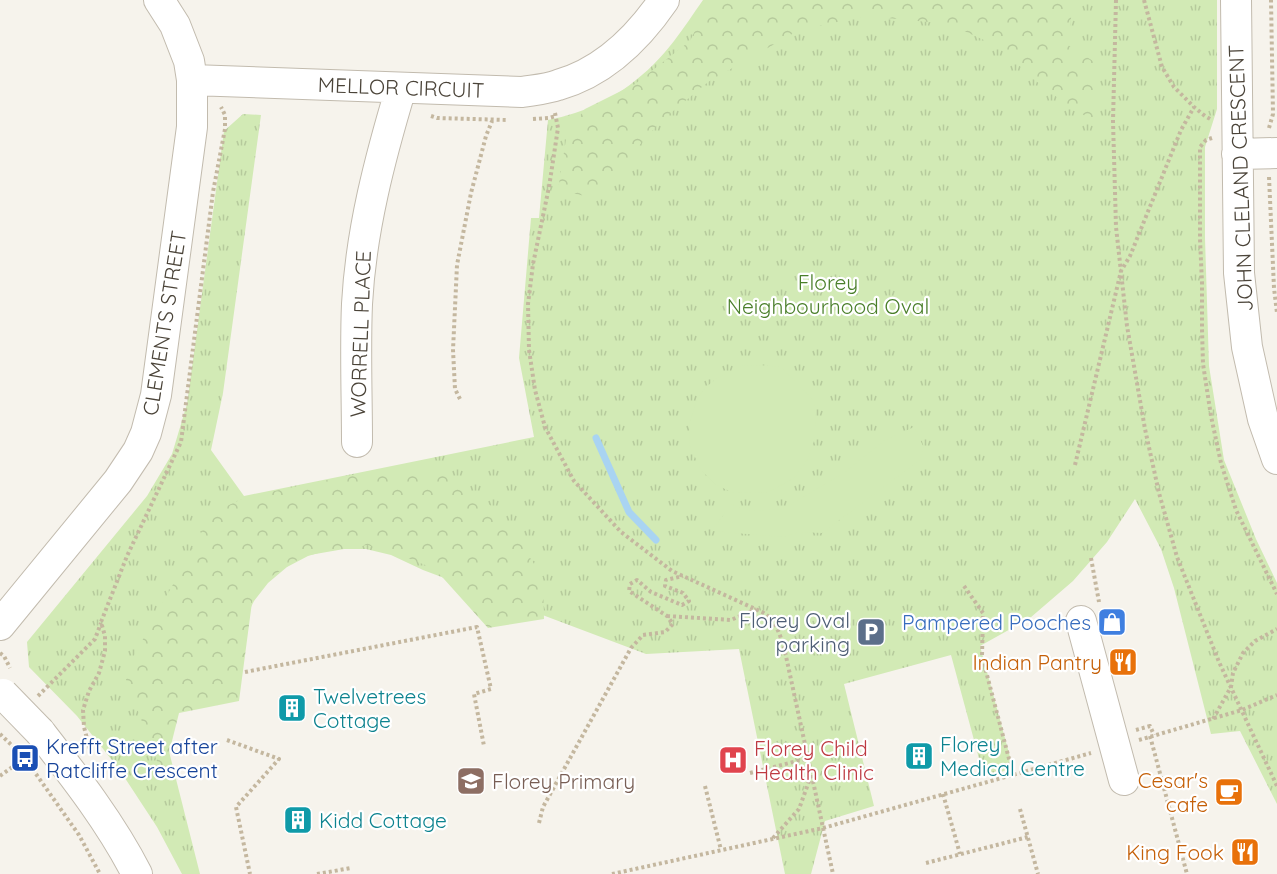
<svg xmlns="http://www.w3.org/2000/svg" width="1277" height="874" font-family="Quicksand,sans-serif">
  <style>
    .grass { fill: url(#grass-tufts) }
    .forest { fill: url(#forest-crowns) }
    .garden { fill: #d2eab5 }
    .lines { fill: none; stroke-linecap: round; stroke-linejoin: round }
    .stream { stroke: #a9d4f2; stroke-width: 7 }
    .minor-casing { stroke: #c2bbae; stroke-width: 32 }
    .path { stroke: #c4b79f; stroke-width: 4; stroke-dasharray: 3 3; stroke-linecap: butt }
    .minor { stroke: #fff; stroke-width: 30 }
    .minor-bridge-casing { stroke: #c2bbae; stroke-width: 32; stroke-linecap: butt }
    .minor-bridge { stroke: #fff; stroke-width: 30 }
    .labels { text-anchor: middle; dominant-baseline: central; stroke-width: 4.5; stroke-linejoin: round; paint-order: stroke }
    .street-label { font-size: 21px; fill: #4b4439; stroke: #fff }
    .park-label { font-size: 21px; fill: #4a7f2a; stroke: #fff }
    .service-label { font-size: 21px; fill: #4e5e75; stroke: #fff; text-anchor: end }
    .shop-label { font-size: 21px; fill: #366cbe; stroke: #fff; text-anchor: end }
    .food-label { font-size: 21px; fill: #c56008; stroke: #fff; text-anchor: end }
    .culture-label { font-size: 21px; fill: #0d838f; stroke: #fff; text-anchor: start }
    .transit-label { font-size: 21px; fill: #164399; stroke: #fff; text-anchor: start }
    .health-label { font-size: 21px; fill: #be3a42; stroke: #fff; text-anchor: start }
    .education-label { font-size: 21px; fill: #785e54; stroke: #fff; text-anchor: start }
  </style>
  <defs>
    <pattern id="grass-tufts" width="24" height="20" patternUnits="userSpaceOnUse" patternTransform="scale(1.5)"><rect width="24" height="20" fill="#d2eab5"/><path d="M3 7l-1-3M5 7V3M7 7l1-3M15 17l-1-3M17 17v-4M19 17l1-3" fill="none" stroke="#b6ca9c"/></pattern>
    <pattern id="forest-crowns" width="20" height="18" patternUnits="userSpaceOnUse" patternTransform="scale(1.5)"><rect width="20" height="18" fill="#d2eab5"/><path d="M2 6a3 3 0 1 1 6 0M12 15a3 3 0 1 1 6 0" fill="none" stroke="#b6ca9c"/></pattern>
  </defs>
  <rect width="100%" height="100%" fill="#f6f3ec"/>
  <path class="grass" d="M703,0H1217V109L1205,147V238L1209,366L1224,460L1256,539L1277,583V804L1240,731L1211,734L1174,588L1161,549L1135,499L1107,542L1073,581L1030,618L980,646L1013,768L984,777L951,655L844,684L874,806L825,821L811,874H785L739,649L646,654L423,570L391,555L366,549H332L308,556L287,567L268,583L254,601L243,623L153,688L200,874H182L157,827L119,769L77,716L29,667L27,642L147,496L172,454L187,404L224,131L243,114L261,115L223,393L211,450L244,496L534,437L519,358L531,218H539L548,120C557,118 566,116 575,113C614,101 649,74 674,41C684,28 693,14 703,0Z"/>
  <path class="forest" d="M710,0H1073L1068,45L1093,61L1094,122L1045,89L999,47L949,24L866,16L799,30L708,82L660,122L635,150L617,180L594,198L558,190L567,133L585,109L635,84L690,41Z
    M386,468L440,469L502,514L543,578L544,619L488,628L435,569L398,554L367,545L304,556L254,587L239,701L179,713L163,777L124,674L212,513L246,497Z"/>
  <path class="garden" d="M759,365L781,367L814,401L816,422L814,441L808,459L794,478L769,492L734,493L716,485L701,470L689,444L690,422L697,399L705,388L717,378L741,366Z
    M914,427L924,448L920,460L822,533L800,532L782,537L712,531L731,504L750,511L783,509L845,472L885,440Z"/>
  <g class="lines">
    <path class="stream" d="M596,438L629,512L656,540"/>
    <g class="minor-casing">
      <path id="minor" d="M159,0L175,25L189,61L192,80L522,92C534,90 547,89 558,85C604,72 638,38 664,0
        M1236,0L1239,273L1247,347L1263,419L1277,459
        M1237,154L1277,153
        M357,442C357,396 355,349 357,304C361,230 380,158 401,88
        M1081,621L1124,780
        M0,625L118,481L138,451L146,433L156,395L192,127V80
        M40,732C75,777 111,823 137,874"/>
    </g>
    <path class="path" d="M1116,0L1113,121L1116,227L1127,326L1145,429L1159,493L1177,557L1219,662L1277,786
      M1144,0L1162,67L1174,87L1194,107L1205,116L1212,120
      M555,113L558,128L549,187L533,264L528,304L529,350L535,390L545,427L574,481L621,532L672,571L762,612C776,620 779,633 784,647L833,874
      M431,116L437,118L507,120
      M533,119L549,118L556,116
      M1269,128L1273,114L1271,0
      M1212,138L1206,140L1200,147V239L1202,283V329L1203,364L1211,416L1221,463L1236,510L1277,594
      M1269,177L1274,288L1277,313
      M460,399L455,389L453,350L457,265L471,193L486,136L492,121
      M1075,465L1121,271L1130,256L1181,130L1194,107
      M1091,558L1099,602
      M964,586L983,613L982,656L1013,774
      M667,616L731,620L756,609
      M0,653L4,656L10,668
      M245,672L477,627L491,689L474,694L484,746
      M38,696L95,639L101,623
      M1213,719L1231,687L1233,673L1243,653L1255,641L1277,629
      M1136,730L1150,726L1154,735
      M0,734L25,758
      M1150,736L1187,874
      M227,740L279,759L236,807L250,874
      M1139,740L1242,710L1277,695
      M91,754L84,727L83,710L89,691L99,673L105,651V636L101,622L127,556L181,442L213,192L225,129V115L221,107
      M750,773L809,758
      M36,774L79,835L100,874
      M0,776L25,758
      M705,786L721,850
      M943,794L960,854
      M1020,809L1038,874
      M539,823L543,807L631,648L643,635L665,632L673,624L667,616L629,591L630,584L637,580L651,592L682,605L689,601L683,593L665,586L666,580L683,576
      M773,838L799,809L812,773
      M926,863L1028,837
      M317,874L351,868
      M612,874L823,828L1091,753"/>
    <use href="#minor" class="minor"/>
    <g class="minor-bridge-casing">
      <path id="minor-bridge" d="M3,694L40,732"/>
    </g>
    <use href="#minor-bridge" class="minor-bridge"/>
  </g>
  <defs>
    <g id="shop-square" transform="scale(1.5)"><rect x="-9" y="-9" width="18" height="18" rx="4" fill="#3f7fe0" stroke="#fff"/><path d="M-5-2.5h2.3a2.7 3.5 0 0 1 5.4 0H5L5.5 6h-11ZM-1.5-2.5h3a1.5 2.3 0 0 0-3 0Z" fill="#fff"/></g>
    <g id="parking-square" transform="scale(1.5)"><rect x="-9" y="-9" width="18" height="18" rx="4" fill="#5c6f8a" stroke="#fff"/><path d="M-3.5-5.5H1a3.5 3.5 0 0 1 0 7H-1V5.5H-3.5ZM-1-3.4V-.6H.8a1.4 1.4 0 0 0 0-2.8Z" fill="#fff"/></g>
    <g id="restaurant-square" transform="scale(1.5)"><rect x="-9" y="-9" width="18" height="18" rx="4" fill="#e8710a" stroke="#fff"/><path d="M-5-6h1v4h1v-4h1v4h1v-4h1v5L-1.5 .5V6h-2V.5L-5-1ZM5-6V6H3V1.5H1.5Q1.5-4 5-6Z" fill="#fff"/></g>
    <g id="building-square" transform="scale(1.5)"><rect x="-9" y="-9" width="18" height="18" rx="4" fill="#0f9aa8" stroke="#fff"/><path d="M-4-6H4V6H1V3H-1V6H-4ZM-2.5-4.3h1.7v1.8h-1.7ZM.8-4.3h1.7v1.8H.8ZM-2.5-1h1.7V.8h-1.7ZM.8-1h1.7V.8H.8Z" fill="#fff"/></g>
    <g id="bus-square" transform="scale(1.5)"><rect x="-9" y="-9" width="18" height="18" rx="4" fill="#1a4fb4" stroke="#fff"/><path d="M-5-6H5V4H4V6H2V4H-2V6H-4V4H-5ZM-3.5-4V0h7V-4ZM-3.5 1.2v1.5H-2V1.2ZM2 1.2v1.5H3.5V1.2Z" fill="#fff"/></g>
    <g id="hospital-square" transform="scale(1.5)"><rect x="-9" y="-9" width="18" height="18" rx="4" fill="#e0444e" stroke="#fff"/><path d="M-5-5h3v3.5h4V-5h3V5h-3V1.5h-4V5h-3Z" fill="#fff"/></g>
    <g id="school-square" transform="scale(1.5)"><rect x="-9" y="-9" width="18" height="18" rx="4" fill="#8d6e63" stroke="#fff"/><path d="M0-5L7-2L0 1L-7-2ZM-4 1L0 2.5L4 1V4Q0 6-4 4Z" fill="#fff"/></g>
    <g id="cafe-square" transform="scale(1.5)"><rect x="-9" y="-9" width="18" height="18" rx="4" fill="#e8710a" stroke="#fff"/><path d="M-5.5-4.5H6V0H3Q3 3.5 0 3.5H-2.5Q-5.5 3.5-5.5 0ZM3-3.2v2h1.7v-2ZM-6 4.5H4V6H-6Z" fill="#fff"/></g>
  </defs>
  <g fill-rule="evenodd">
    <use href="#shop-square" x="1112" y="622"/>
    <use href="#parking-square" x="871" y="632"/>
    <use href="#restaurant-square" x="1123" y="662"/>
    <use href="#building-square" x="292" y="708"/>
    <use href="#building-square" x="919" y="756"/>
    <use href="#bus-square" x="25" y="758"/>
    <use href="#hospital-square" x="733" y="760"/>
    <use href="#school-square" x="471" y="781"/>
    <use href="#cafe-square" x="1229" y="792"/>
    <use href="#building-square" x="298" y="820"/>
    <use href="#restaurant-square" x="1245" y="852"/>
  </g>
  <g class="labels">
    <g class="street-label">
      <text transform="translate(401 87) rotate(2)">MELLOR CIRCUIT</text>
      <text transform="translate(1240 178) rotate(-92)">JOHN CLELAND CRESCENT</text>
      <text transform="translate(164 323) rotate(-81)">CLEMENTS STREET</text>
      <text transform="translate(360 334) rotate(-88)">WORRELL PLACE</text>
    </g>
    <g class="park-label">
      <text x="828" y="282">Florey<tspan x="828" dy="24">Neighbourhood Oval</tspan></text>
    </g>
    <g class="service-label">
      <text x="850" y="620">Florey Oval<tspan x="850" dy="24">parking</tspan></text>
    </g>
    <g class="shop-label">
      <text x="1091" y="622">Pampered Pooches</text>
    </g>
    <g class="food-label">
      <text x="1102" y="662">Indian Pantry</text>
      <text x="1208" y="780">Cesar's<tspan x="1208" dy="24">cafe</tspan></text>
      <text x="1224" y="852">King Fook</text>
    </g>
    <g class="culture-label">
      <text x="313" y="696">Twelvetrees<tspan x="313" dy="24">Cottage</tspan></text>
      <text x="940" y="744">Florey<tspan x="940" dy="24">Medical Centre</tspan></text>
      <text x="319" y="820">Kidd Cottage</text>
    </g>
    <g class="transit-label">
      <text x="46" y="746">Krefft Street after<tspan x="46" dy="24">Ratcliffe Crescent</tspan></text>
    </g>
    <g class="health-label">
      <text x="754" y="748">Florey Child<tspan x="754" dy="24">Health Clinic</tspan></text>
    </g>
    <g class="education-label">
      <text x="492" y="781">Florey Primary</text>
    </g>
  </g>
</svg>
